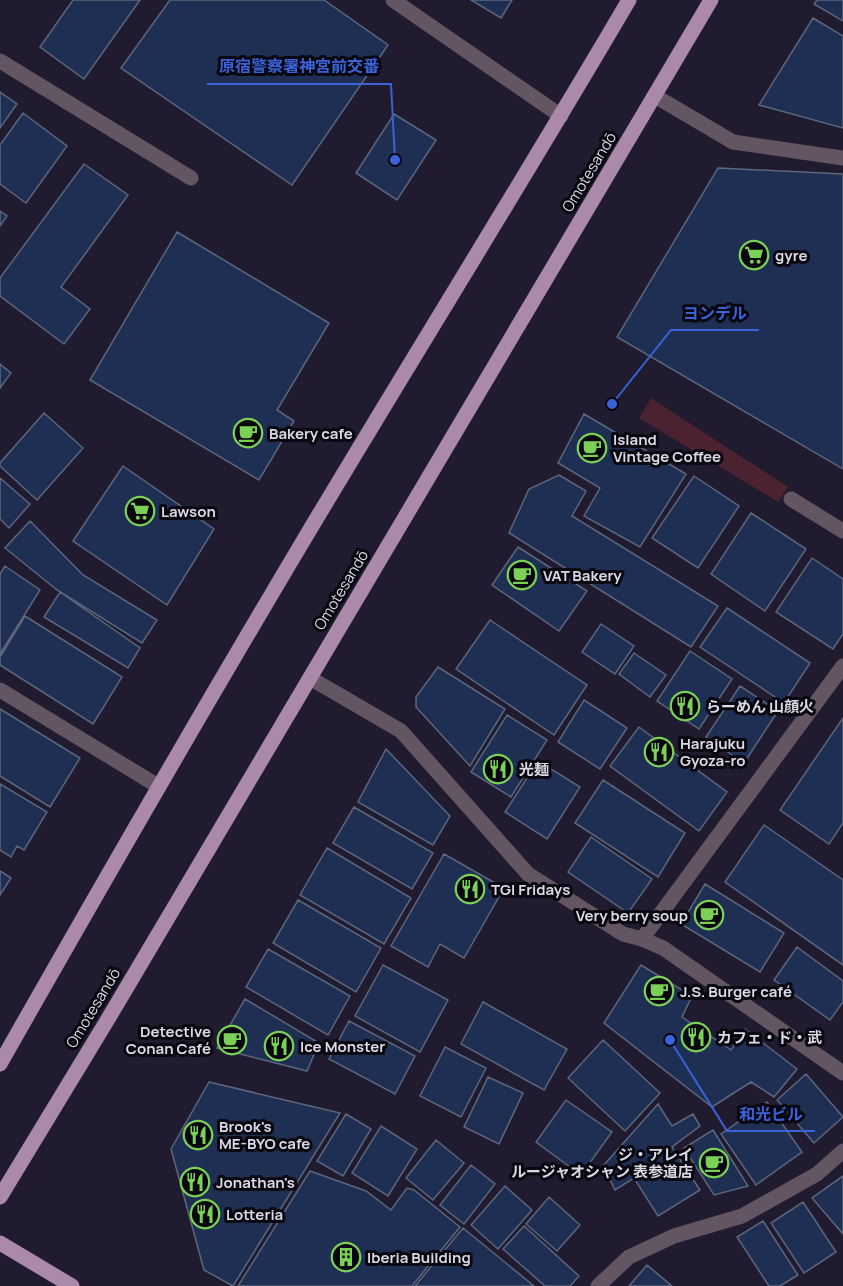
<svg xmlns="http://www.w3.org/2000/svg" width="843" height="1286" font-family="Manrope,'Noto Sans JP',sans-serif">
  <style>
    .green { fill: #4a2230 }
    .building { fill: #1f2f53; stroke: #5c677d; stroke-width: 1.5 }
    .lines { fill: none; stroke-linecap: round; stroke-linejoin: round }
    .minor { stroke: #645563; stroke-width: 15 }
    .major { stroke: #ab8aa9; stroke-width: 15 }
    .labels { text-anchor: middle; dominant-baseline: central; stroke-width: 6; stroke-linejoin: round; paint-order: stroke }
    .street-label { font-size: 15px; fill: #dcd9e7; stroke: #090710 }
    .poi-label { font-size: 15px; font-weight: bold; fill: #dcd9e7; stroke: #090710; text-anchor: start }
    .leader { fill: none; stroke: #3a63da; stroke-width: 2 }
    .callout-dot { fill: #3a63da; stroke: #090710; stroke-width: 2 }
    .callout-label { font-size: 16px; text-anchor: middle; font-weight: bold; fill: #3a63da; stroke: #090710; stroke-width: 6; stroke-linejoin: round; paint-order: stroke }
  </style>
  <rect width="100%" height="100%" fill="#201b2f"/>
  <path class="green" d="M651,398L788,487L778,502L639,418Z"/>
  <path class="building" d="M73,0H140L84,79L40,47Z
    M170,0H324L388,45L292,185L121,68Z
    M471,0H512L501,18Z
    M471,0H512L501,18Z
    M817,0H843V21L814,4Z
    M813,18L843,36V128L759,105Z
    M0,92L17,104L0,128Z
    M23,113L67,146L26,203L0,184V145Z
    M394,114L436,140L397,200L356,173Z
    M84,164L128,195L61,287L90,309L64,344L0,296V278Z
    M718,168L843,174V469L617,337Z
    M0,211L7,216L0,226Z
    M177,232L329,323L277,410L294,421L259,480L90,380Z
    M0,364L11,373L0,388Z
    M44,413L83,448L37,500L0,466V463Z
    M584,414L686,474L640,547L584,516L600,488L558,463Z
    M123,466L214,529L167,605L73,541Z
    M559,475L586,491L572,516L718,606L691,647L509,533L529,489Z
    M694,476L739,506L698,568L652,538Z
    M0,478L30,504L9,528L0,519Z
    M751,513L806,549L765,611L711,574Z
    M30,521L83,575L157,620L142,643L57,590L5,548Z
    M518,547L587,591L559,631L492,585Z
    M812,558L843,579V634L833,649L776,612Z
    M5,566L40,590L0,654V574Z
    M60,592L140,648L128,668L44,617Z
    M727,608L810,663L784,703L700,647Z
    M25,616L122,677L93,724L0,665V657Z
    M490,620L587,685L554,735L456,669Z
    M601,624L634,646L615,674L582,652Z
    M690,651L732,679L699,729L657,701Z
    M634,653L666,675L650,697L619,674Z
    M438,667L505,709L470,766L416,707V697Z
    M740,686L778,711L744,763L706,737Z
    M584,700L627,728L600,769L558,742Z
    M0,709L80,758L50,807L0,776Z
    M507,715L547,740L511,797L471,772Z
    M843,718V823L829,844L780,810Z
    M639,727L727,792L699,831L610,766Z
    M386,749L450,816L433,845L358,802Z
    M538,761L580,787L547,839L505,812Z
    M603,780L685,833L658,877L575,823Z
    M0,784L47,812L24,850L17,846L11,857L0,850Z
    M354,807L433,853L412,889L333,843Z
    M764,825L843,880V965L725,882Z
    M591,837L652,879L628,913L568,872Z
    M327,848L411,898L384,944L300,895Z
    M444,854L504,888L464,958L440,944L428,967L391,946Z
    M0,871L11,878L0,895Z
    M705,884L784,933L760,972L681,924Z
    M298,900L381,948L356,992L273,943Z
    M797,947L843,981V1002L830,1020L774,980Z
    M268,949L350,996L328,1035L246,987Z
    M383,965L448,1000L420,1052L355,1016Z
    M641,965L692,996L682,1017L731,1050L745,1029L797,1069L774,1097L751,1082L712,1107L604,1023Z
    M245,999L319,1043L307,1071L217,1048Z
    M483,1002L567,1049L544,1090L461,1044Z
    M349,1021L415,1056L395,1094L329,1059Z
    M603,1040L660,1093L625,1131L568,1078Z
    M445,1047L486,1068L461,1117L420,1096Z
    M806,1074L843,1117L814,1143L777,1100Z
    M488,1077L523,1093L499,1144L464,1127Z
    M209,1082L340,1113L233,1286L204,1270L171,1149Z
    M566,1100L612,1132L581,1175L536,1142Z
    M767,1102L802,1152L756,1185L721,1134Z
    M658,1104L672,1126L693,1114L700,1126L672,1147L700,1190L658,1216L634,1178L615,1190L603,1166Z
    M346,1114L371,1129L343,1176L317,1161Z
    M381,1126L417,1149L388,1196L352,1173Z
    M713,1130L748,1186L714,1195L684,1148Z
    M436,1140L464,1163L433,1200L406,1178Z
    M471,1165L495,1184L464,1224L440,1205Z
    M310,1171L366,1191L391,1210L407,1188L414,1190L460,1227L412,1286H238Z
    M843,1176V1234L812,1198Z
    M505,1186L532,1210L498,1249L471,1225Z
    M549,1197L580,1225L557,1251L526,1224Z
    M803,1202L836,1252L804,1273L771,1223Z
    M763,1221L798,1275L780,1286H769L737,1237Z
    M524,1226L579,1276L570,1286H545L503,1249Z
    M463,1228L534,1286H415Z
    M647,1265L672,1286H629Z"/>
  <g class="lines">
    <path class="minor" d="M393,0L561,116
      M0,61L191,178
      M655,96L733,142L843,158
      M791,499L843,531
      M310,678L401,731L528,874L623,934L642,939L663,948L843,1073
      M0,690L158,786
      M642,939L843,666
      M598,1286L629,1257L674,1236L742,1216L817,1174L843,1151"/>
    <path class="major" d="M0,1064C97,893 195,723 296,553C406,368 520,186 629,0
      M0,1197L111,1014L711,0
      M0,1243L72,1286"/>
  </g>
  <defs>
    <g id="supermarket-ring" transform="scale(1.5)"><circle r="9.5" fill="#090710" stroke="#7bd156" stroke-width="1.5"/><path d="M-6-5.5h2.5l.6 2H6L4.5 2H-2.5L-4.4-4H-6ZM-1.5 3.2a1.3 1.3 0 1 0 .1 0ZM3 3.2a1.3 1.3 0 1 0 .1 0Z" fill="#7bd156"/></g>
    <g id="cafe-ring" transform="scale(1.5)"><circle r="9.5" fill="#090710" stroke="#7bd156" stroke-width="1.5"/><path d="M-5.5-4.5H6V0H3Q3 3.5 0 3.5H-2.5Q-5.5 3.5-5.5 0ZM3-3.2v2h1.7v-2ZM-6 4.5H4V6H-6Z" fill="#7bd156"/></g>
    <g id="restaurant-ring" transform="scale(1.5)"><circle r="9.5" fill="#090710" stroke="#7bd156" stroke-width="1.5"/><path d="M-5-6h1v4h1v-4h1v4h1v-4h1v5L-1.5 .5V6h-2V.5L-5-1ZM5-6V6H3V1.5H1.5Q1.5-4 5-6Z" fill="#7bd156"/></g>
    <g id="building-ring" transform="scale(1.5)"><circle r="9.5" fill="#090710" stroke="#7bd156" stroke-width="1.5"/><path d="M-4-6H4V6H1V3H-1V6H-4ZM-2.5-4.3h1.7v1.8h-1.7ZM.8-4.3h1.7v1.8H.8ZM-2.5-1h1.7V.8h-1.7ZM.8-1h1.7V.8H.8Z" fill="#7bd156"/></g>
  </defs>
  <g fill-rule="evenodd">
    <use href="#supermarket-ring" x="754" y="255"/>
    <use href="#cafe-ring" x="248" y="433"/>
    <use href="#cafe-ring" x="592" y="448"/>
    <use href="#supermarket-ring" x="140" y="511"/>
    <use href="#cafe-ring" x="522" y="575"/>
    <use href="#restaurant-ring" x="685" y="706"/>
    <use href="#restaurant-ring" x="659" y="752"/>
    <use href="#restaurant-ring" x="498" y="769"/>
    <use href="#restaurant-ring" x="470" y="889"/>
    <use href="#cafe-ring" x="709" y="915"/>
    <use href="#cafe-ring" x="659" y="991"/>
    <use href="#restaurant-ring" x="696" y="1037"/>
    <use href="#cafe-ring" x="232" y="1040"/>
    <use href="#restaurant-ring" x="279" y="1046"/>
    <use href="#restaurant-ring" x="198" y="1135"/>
    <use href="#cafe-ring" x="714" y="1163"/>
    <use href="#restaurant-ring" x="195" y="1182"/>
    <use href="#restaurant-ring" x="205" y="1214"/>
    <use href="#building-ring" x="346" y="1257"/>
  </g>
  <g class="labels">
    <g class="street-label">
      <text transform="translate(589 172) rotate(-59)">Omotesandō</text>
      <text transform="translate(341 590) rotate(-59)">Omotesandō</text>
      <text transform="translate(93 1008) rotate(-59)">Omotesandō</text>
    </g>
    <g class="poi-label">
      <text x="775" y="255">gyre</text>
      <text x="269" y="433">Bakery cafe</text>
      <text x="613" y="439">Island<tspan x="613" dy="17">Vintage Coffee</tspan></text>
      <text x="161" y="511">Lawson</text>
      <text x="543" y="575">VAT Bakery</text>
      <text x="706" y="706">らーめん 山顔火</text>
      <text x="680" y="743">Harajuku<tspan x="680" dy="17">Gyoza-ro</tspan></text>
      <text x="519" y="769">光麺</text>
      <text x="491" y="889">TGI Fridays</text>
      <text x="688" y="915" text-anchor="end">Very berry soup</text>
      <text x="680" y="991">J.S. Burger café</text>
      <text x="211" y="1031" text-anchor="end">Detective<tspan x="211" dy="17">Conan Café</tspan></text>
      <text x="717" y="1037">カフェ・ド・武</text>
      <text x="300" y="1046">Ice Monster</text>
      <text x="219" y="1126">Brook's<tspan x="219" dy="17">ME-BYO cafe</tspan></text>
      <text x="693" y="1154" text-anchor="end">ジ・アレイ<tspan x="693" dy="17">ルージャオシャン 表参道店</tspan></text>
      <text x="216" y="1182">Jonathan's</text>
      <text x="226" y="1214">Lotteria</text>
      <text x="367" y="1257">Iberia Building</text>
    </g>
  </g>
  <path class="leader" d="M395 160L391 84H207M612 404L671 330H759M670 1040L727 1131H815"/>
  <g class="callout-dot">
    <circle cx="395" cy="160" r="6"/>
    <circle cx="612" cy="404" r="6"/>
    <circle cx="670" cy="1040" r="6"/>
  </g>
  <g class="callout-label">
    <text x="299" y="72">原宿警察署神宮前交番</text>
    <text x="715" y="319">ヨンデル</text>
    <text x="771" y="1120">和光ビル</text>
  </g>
</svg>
